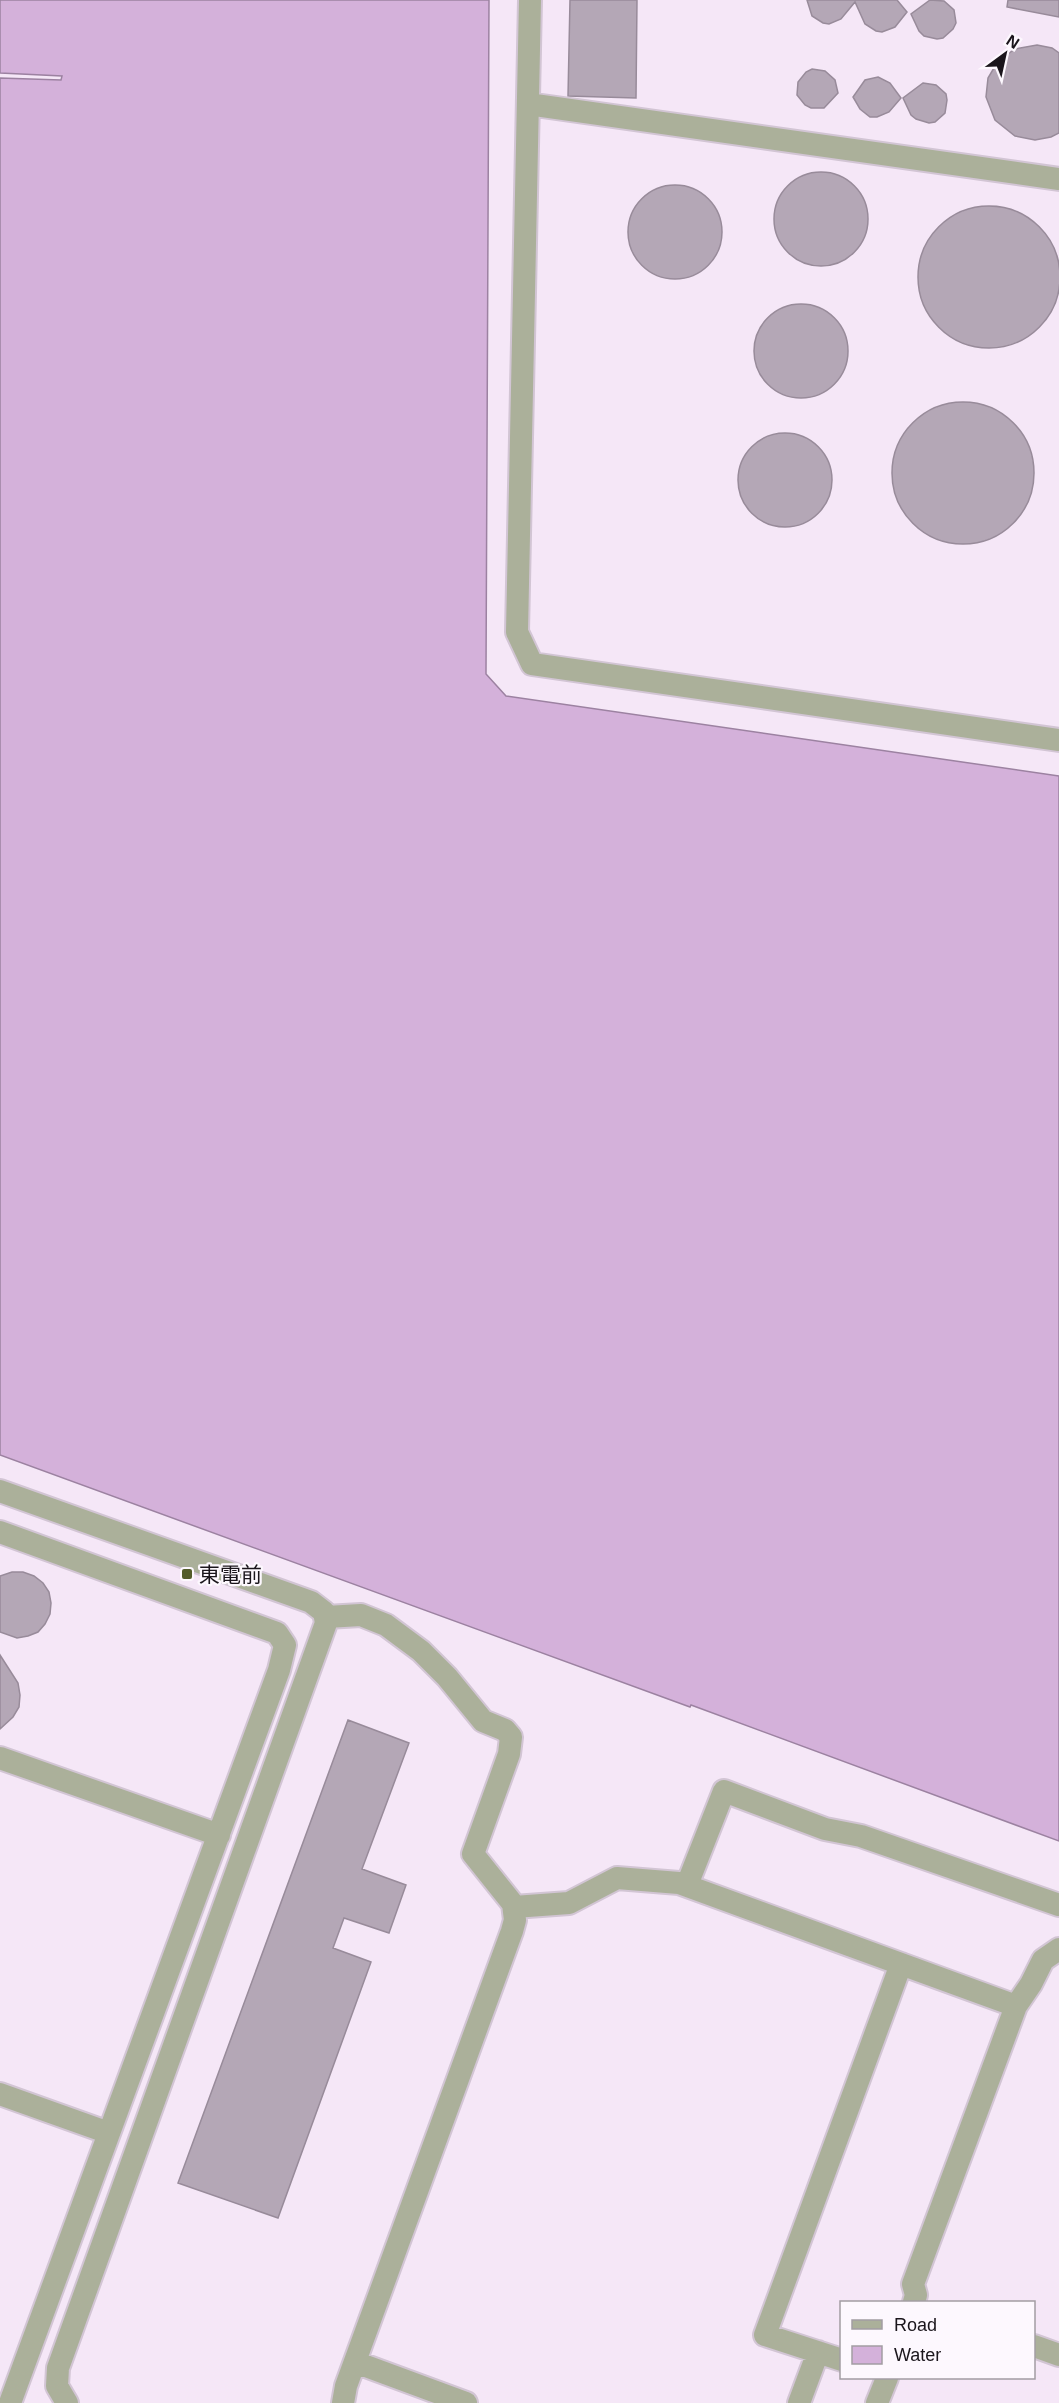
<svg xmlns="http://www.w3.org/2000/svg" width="1059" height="2403" font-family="Arial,'Noto Sans JP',sans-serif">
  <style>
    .water { fill: #d4b1da; stroke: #9c82a1; stroke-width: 1.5 }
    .building { fill: #b4a7b6; stroke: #988b9a; stroke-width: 1.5 }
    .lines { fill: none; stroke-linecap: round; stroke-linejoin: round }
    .minor-casing { stroke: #d2c5d4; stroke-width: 26 }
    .minor { stroke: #abb09a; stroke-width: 22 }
    .poi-dot { fill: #535c2a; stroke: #fdf8fe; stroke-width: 2 }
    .labels { text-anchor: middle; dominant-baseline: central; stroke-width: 4.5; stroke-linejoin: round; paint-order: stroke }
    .poi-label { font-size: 21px; fill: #1a151b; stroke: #fdf8fe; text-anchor: start }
  </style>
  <rect width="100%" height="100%" fill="#f5e7f7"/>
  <path class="water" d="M0,0H489L486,674L506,696L1059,776V1841L691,1705L690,1707L0,1455V78L61,80L62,76L0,73Z"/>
  <path class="building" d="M570,0H637L636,98L568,96Z
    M807,0H897L907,12L895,27L882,32L876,31L865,24L855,2L841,19L829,24L823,23L812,16Z
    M930,0L944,1L954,10L956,23L953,29L943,38L937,39L924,36L919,31L911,14Z
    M1008,0H1059V17L1007,7Z
    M1037,45L1052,48L1059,53V133L1051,137L1035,140L1015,136L995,120L986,97L988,78L998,61L1015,49Z
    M812,69L825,71L835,80L838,93L824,108H811L805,105L797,95L798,82L806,72Z
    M878,77L890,83L901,98L889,112L877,117H870L860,109L853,97L865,80Z
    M923,83L936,85L946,94L947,100L945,113L935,122L929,123L916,119L911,115L903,98Z
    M774 219a47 47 0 1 1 94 0a47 47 0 1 1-94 0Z
    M628 232a47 47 0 1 1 94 0a47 47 0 1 1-94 0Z
    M918 277a71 71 0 1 1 142 0a71 71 0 1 1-142 0Z
    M754 351a47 47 0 1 1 94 0a47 47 0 1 1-94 0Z
    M892 473a71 71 0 1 1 142 0a71 71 0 1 1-142 0Z
    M738 480a47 47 0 1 1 94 0a47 47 0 1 1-94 0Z
    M12,1572H23L34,1576L43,1583L49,1592L51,1603L50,1614L45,1624L38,1632L28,1636L17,1638L0,1632V1576Z
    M0,1655L18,1683L20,1695L19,1707L13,1717L0,1729Z
    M348,1720L409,1743L362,1869L406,1885L389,1933L344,1918L333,1948L371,1962L278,2218L178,2183Z"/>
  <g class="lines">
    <g class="minor-casing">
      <path id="minor" d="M530,0L517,632L532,664L1059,740
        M528,104L1059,179
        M0,1491L311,1602L324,1612L326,1623L58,2368L57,2386L67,2403
        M0,1532L277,1633L285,1645L279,1670L10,2403
        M326,1617L361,1615L386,1625L421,1651L447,1677L483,1721L505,1730L511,1737L509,1754L473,1854L513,1904L515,1920L512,1931L346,2386L343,2403
        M0,1758L219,1835
        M687,1885L724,1791L825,1829L861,1836L1059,1905
        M514,1907L569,1903L617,1878L679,1883L1016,2006
        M0,2094L109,2133
        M914,2302L916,2295L913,2284L1016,2006L1031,1984L1043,1960L1059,1949
        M1034,2346L1059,2355
        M842,2360L765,2335L901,1964
        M355,2362L466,2403
        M799,2403L818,2352
        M877,2403L887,2378"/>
    </g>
    <use href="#minor" class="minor"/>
  </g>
  <rect class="poi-dot" x="181" y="1568" width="12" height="12" rx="3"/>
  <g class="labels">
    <g class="poi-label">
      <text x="199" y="1574">東電前</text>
    </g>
  </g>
  <rect x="840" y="2301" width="195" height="78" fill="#fdf8fe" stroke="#a29da3" stroke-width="1.5"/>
  <rect x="852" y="2320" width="30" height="9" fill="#abb09a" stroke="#a29da3" stroke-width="1.5"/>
  <text x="894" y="2331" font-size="18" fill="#1a151b">Road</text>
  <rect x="852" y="2346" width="30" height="18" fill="#d4b1da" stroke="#a29da3" stroke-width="1.5"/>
  <text x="894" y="2361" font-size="18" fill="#1a151b">Water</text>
  <g transform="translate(1005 54) rotate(33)" stroke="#fdf8fe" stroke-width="4.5" paint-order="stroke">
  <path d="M0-4.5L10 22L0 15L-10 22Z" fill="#1a151b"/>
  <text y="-9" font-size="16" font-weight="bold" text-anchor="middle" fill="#1a151b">N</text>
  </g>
</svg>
